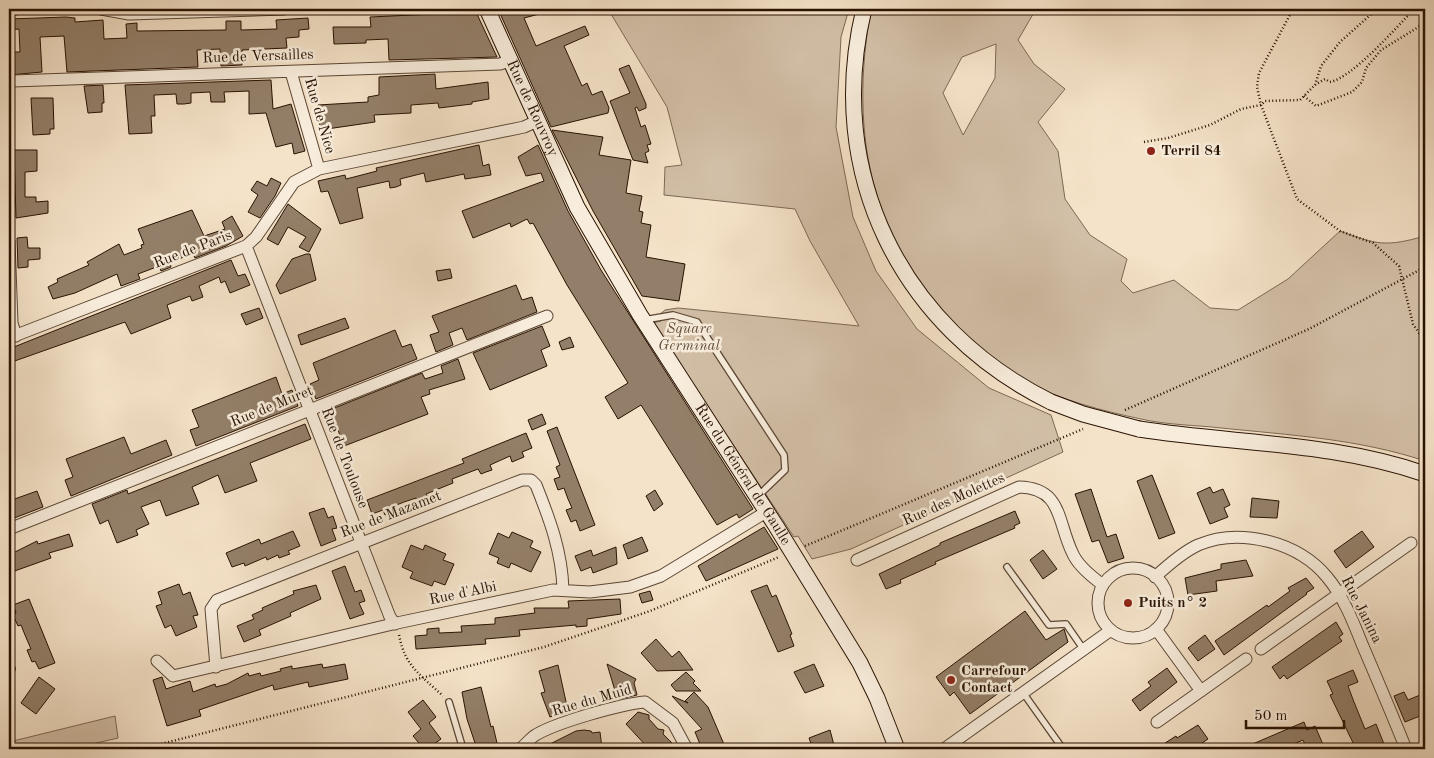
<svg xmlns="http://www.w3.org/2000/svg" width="1434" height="758" font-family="'Old Standard TT',serif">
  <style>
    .green { fill: #d2bfa7; stroke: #7d6854; fill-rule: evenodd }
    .building { fill: #937f69; stroke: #281202 }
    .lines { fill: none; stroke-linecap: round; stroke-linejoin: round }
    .lane-casing { stroke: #5b4634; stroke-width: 8 }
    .street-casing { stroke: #5b4634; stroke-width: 13 }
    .secondary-casing { stroke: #281202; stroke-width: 17 }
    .path { stroke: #281202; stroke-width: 2.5; stroke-dasharray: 1 2.5; stroke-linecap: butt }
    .lane { stroke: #f8eddc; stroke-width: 5.5 }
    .street { stroke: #f8eddc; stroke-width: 11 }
    .secondary { stroke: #f8eddc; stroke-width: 15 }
    .secondary-bridge-casing { stroke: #281202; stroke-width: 17; stroke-linecap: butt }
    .secondary-bridge { stroke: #f8eddc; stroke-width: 15 }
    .poi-dot { fill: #8f2418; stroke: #f8eddc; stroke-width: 2 }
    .labels { text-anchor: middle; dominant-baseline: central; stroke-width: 5; stroke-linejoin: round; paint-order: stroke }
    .street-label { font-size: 15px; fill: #281202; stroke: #f8eddc }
    .poi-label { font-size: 15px; font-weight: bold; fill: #281202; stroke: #f8eddc; text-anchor: start }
    .park-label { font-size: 15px; font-style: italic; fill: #644f3c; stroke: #f8eddc }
  </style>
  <rect width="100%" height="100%" fill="#f5e3c9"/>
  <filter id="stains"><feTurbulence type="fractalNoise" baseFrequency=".004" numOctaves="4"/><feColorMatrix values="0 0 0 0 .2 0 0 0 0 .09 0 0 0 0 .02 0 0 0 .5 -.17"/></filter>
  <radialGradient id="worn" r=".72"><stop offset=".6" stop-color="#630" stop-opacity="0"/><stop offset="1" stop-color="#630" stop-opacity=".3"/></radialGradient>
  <path class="green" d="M608,9H849L841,37L836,127L853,217L876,271L917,329L989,388L1051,415L1063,452L851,549L812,559L798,536L794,537L653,323L661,321L658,316L665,310L678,308L859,326L810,241L795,209L664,195L665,167L682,165L667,107Z
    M871,9H1036L1018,40L1034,64L1065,89L1038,122L1058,151L1065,199L1090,235L1127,259L1121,281L1133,293L1174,280L1210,308L1238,310L1288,279L1340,231C1377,245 1386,247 1425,236V461C1359,439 1290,435 1221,428C1195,425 1167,425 1141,419C1103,411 1060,400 1025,381C1005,370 989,355 972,340C871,252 848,136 871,9ZM996,44L995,78L963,135L943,93L962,57Z
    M115,716L118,738L70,749H9V742Z"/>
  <path class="building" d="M498,9H546L547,12L524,18L536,46L585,26L589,35L564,46L582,86L587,83L592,95L602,91L609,108L608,113L551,127Z
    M476,12L497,57L389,60L388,39L366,40V43L334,44L333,27H371L370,17Z
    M66,17L75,18V22L103,20L104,39L127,38L126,24L137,23V31L226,30V21H241V30L277,29L276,20L308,18L309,29L299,30V37L286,38L287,48L242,50V65L221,66L220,49L197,50L198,67L67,72L64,36L40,37L42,72L9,75V52H20L19,29L9,30V19Z
    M629,65L646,104V108L639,111L637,107L635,108L641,127L645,125L651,144L647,145L649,151L645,153L648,163L633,160L610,101L630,93L619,69Z
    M435,74L436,89L488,82L489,99L472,102V104L439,108L438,103L411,105V113L374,115L375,122L320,130L318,105L368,102V97L379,95V77Z
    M271,80L273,109L291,104L305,151L294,154L292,143L276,147L266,113L249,114V91L224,92L225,102H211L210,92L191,93V103L184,104H177L176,94L154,95L155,116H151L152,133L129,134L125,85Z
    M103,85L104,103H102V112L88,113L84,86Z
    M31,98H53L54,129H50V134L33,135Z
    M552,130L603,137L599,155L631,160L626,193L642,196L639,211L643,212L641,223L651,225L646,257L685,264L679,301L642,296L593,211Z
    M479,145L483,166L489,164L491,175L465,179L464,174L426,182L424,173L400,179L401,185L396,187L390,188L389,181L357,188L363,218L351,221L340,224L328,191L321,192L318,181L345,175L346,179L354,177L377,171L376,168Z
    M538,145L568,211L601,270L753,509L739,518L737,514L717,525L641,405L618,419L605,397L628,383L567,285L533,223L530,224L527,219L511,227L510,223L473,238L462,211L544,181L541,173L526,176L518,157Z
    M14,150H37V171L25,172V197H36V202L48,201V213L16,218Z
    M271,178L281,183L275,196L260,218L248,212L258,195L251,190L257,181L267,186Z
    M288,204L321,229L309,252L299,247L306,237L288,227L278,245L267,239Z
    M192,210L204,236L225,229L222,222L232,216L243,236L226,246L195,258L193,253L170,263L171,267L161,271L159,266L138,274L140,279L121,286L117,274L75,293L53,299L48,287L58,282L57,279L89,265L87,262L119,244L124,255L142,248L141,245L144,244L138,229Z
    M27,237L28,248H40V259L28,260V267L18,268L17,238Z
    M306,254H310L316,280L280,294L276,285L292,259Z
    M231,260L238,276L245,274L250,285L230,293L225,281L221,283L219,277L199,286L203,297L192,301L190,296L167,305L171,318L131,334L125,322L9,363V349Z
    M450,269L452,278L438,281L436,271Z
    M516,285L522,300L532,297L537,312L467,340L462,328L449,333L453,345L436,352L430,335L439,332L432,316Z
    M259,308L263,318L246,325L241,314Z
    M345,318L349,328L301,345L298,335Z
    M542,326L550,346L541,350L547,366L490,390L473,353Z
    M395,330L402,347L411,344L417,359L316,399L310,384L319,380L313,363Z
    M570,337L574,347L562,350L559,342Z
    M458,359L465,379L429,390L430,394L421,397L428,414L344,446L338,430L329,431L322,413L422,373L425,379L443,373L441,366Z
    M276,377L282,394L292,390L298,406L196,446L190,430L199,427L192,410Z
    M542,414L546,424L532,430L528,420Z
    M305,424L311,439L250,463L257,481L225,493L218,475L192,487L199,504L166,516L160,500L141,507L149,524L136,530L138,535L117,543L108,520L100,524L92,504L127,490L128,494Z
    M557,427L595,525L580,531L576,520L571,522L566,510L572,508L568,499L564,488L558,490L554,479L560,477L556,467L560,465L547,431Z
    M526,433L532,448L522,452L524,457L512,462L510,456L490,465L492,470L486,472L481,474L478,469L452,479L453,483L426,494L428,498L417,503L416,498L404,502L394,506L396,511L385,515L383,510L372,514L367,500L464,463L462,459Z
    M124,437L131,454L166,440L172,455L71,496L65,480L73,477L66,459Z
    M1152,475L1175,533L1159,539L1137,481Z
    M1210,487L1213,493L1223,489L1230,505L1224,508L1228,517L1210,524L1197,493Z
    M1091,489L1107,537L1116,534L1124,558L1108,563L1099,540L1092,542L1075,494Z
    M655,490L663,504L654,511L646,496Z
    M37,491L43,507L9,520V501Z
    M1252,498L1279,501L1277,518L1250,517Z
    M324,508L328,518L333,516L337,528L332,529L336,540L321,546L309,513Z
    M1015,511L1020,523L1014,526L1015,528L935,562L936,564L900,580L901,583L886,589L879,574L940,545V543Z
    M764,527L778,549L706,581L698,566Z
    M293,531L300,546L288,551L290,554L279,558L278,555L267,560L266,557L245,566L244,563L232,567L226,553L259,539L261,544Z
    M1362,531L1374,547L1346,568L1334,551Z
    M512,532L533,541L530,547L541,552L531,572L511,563L509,568L497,563L499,558L489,554L498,533L509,538Z
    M69,534L73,546L49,553L51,558L9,573V555L37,541L38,544Z
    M642,537L648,551L628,559L623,545Z
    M411,545L423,550L425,545L446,554L443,560L454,564L445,585L434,581L432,586L410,578L413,572L402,567Z
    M616,547L617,564L593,573L591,567L581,571L575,556L591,550L593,556Z
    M1043,550L1057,569L1043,579L1030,560Z
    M1246,560L1253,576L1216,581L1217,591L1188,595L1185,578L1221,569V564Z
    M345,566L355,592L361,590L365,601L359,603L364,614L350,619L332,571Z
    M1306,578L1314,588L1306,593L1307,594L1224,655L1215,641L1267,605L1268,607L1290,591L1288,588Z
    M179,584L183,595L190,592L198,615L193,616L197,627L176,636L171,625L165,628L156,606L162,604L158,592Z
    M316,585L321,599L290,613L291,616L259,630L261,635L244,642L237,626L254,619L252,615L263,610L262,608L294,594L293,591Z
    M767,585L772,597L776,595L792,634L790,635L794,646L778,652L751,591Z
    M650,591L653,600L642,603L639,594Z
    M29,599L55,663L39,669L35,661L32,662L27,650L31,649L25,635L21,625L18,626L13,615L16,613L13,605Z
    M620,599L621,614L587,619V626L576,627V625L519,630L520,636L485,639L486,644L416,649L415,636L427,635V629L439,628V633L462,632L461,626L495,624V618L535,613L534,608H569L568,601Z
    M1025,611L1046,640L1064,629L1068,642L970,714L954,692L950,696L936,677Z
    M1336,622L1343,634L1339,637L1342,641L1287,679L1284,675L1280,679L1272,667Z
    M1205,635L1215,649L1198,661L1188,648Z
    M656,639L672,657L679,651L693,670L657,671L641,653Z
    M322,664L323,668L345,664L348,679L309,687L308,682L274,690L273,685L199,710L201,716L167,726L153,680L162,677L166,689L190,681L193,692L215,684L216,687L227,684L248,673L249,676L260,673L261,676L281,671L280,669L292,666V669Z
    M607,664L636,679L634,683L637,695L619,699L618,693L616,694Z
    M814,664L824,686L805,693L794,672Z
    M558,665L568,711L550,717L541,693L545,692L539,671Z
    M1167,668L1177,682L1140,711L1132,700L1151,686L1148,682Z
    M1353,670L1358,682L1348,686L1354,702L1365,729L1376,724L1386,749H1356L1330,695L1333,694L1327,681Z
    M686,672L695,681L693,683L701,691H676L671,685Z
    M39,677L55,689L36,714L21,703Z
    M481,687L491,727L493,726L497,743L496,749H477L467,719L462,692Z
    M694,692L708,707L726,749H702L695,732L702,729L672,696L688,703L685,701Z
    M1404,692L1408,700L1425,693V714L1405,722L1394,696Z
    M423,700L436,717L429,723L441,739L434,744L438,749H424L413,736L421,729L408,712Z
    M638,712L649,715V719L658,729L664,730L663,734L678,749H649L626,724Z
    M1304,722L1307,730L1315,726L1325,749H1307L1303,740L1282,749H1241Z
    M1198,725L1208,739L1193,749H1156L1176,736L1177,738Z
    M584,730L591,731L592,733L600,732L602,748L540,749L576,731Z
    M830,730L835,749H813L809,738Z"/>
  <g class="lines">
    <g class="lane-casing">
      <path id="lane" d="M644,320L673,315L697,322L784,455L785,470L758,496
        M1007,567L1049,625L1066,624L1084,650
        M9,661L12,669L9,674
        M1024,694L1063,749
        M449,702L463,749"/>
    </g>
    <g class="street-casing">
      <path id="street" d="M9,9H16
        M101,9L129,14L284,9
        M291,72L319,169
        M9,83L13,81L500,64L509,61
        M9,241L12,323L16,336
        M246,246L390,617L395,624
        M9,338L246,246L256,237L294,182L319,169L524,127L537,121
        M9,529L547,316
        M857,560L1019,487C1062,488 1057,520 1072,552C1077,565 1092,577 1103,585
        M1098 603a35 35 0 1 1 70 0a35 35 0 1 1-70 0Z
        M1155,577C1168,565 1183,552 1198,545C1240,527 1298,542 1327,577C1343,596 1353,621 1362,644C1377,679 1392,714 1406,749
        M1156,629L1201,691
        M1261,649L1411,543
        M157,661L173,676L397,623L553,590L590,592L630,587L661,576L766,512
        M216,667L211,609L217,600L522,480H531L536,485C550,520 562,552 563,590
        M1157,722L1246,659
        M520,749C525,745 529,740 534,736C554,723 621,704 645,702L673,723L687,749
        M944,749L1111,630"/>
    </g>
    <g class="secondary-casing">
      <g id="secondary">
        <path id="s1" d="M487,9L577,207L640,315L776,526L860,663L877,698L897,749"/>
        <path d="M864,9C824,173 901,328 1051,402"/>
        <path d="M1139,429C1235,444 1333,442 1425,474"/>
      </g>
    </g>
    <path class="path" d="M1293,9L1259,73L1257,87L1261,105L1297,199L1340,231L1373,243L1399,266L1413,324L1425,342
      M1315,85L1325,79L1330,82C1352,78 1397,27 1414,9
      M1304,96L1316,106L1352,92L1362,82L1366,68L1381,50L1425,23
      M1144,142L1168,138L1210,125L1241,109L1261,105L1265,101L1300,100L1315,85L1321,66L1340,42L1377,9
      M1125,410L1309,329L1425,267
      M805,546L1083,429
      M399,635C405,667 421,675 443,696
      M141,749L544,647L650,611L779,557"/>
    <use href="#lane" class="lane"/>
    <use href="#street" class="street"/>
    <use href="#secondary" class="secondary"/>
    <g class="secondary-bridge-casing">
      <path id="secondary-bridge" d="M1051,402L1083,414L1139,429"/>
    </g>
    <use href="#secondary-bridge" class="secondary-bridge"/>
  </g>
  <g class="poi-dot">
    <circle cx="1151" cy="151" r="5"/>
    <circle cx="1128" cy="603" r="5"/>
    <circle cx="951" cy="680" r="5"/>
  </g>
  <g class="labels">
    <g class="street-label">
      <text transform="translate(258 57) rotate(-2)">Rue de Versailles</text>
      <text stroke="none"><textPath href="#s1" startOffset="109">Rue de Rouvroy</textPath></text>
      <text transform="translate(319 116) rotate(74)">Rue de Nice</text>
      <text transform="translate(193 250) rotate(-21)">Rue de Paris</text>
      <text transform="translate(272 407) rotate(-22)">Rue de Muret</text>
      <text transform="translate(344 458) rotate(69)">Rue de Toulouse</text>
      <text stroke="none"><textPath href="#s1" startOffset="532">Rue du Général de Gaulle</textPath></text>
      <text transform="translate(954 500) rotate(-24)">Rue des Molettes</text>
      <text transform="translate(391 515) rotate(-21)">Rue de Mazamet</text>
      <text transform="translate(463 594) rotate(-12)">Rue d'Albi</text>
      <text transform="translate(1361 610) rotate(63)">Rue Janina</text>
      <text transform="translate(592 701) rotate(-16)">Rue du Muid</text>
    </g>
    <g class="poi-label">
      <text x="1161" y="151">Terril 84</text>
      <text x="1138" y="603">Puits n° 2</text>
      <text x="961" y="671">Carrefour<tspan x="961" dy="17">Contact</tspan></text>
    </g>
    <g class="park-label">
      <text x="689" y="329">Square<tspan x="689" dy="17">Germinal</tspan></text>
    </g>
  </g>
  <rect width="1434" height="758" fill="none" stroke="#f5e3c9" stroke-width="30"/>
  <rect x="10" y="10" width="1414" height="738" fill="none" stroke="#281202" stroke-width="2.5"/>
  <rect x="15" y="15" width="1404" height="728" fill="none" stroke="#281202"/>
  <path d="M1246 720v8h98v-8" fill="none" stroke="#281202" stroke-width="2.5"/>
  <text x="1254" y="720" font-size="15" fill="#281202" stroke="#f8eddc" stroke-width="4" paint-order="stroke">50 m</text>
  <rect width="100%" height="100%" filter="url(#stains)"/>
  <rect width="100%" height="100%" fill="url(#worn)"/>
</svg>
